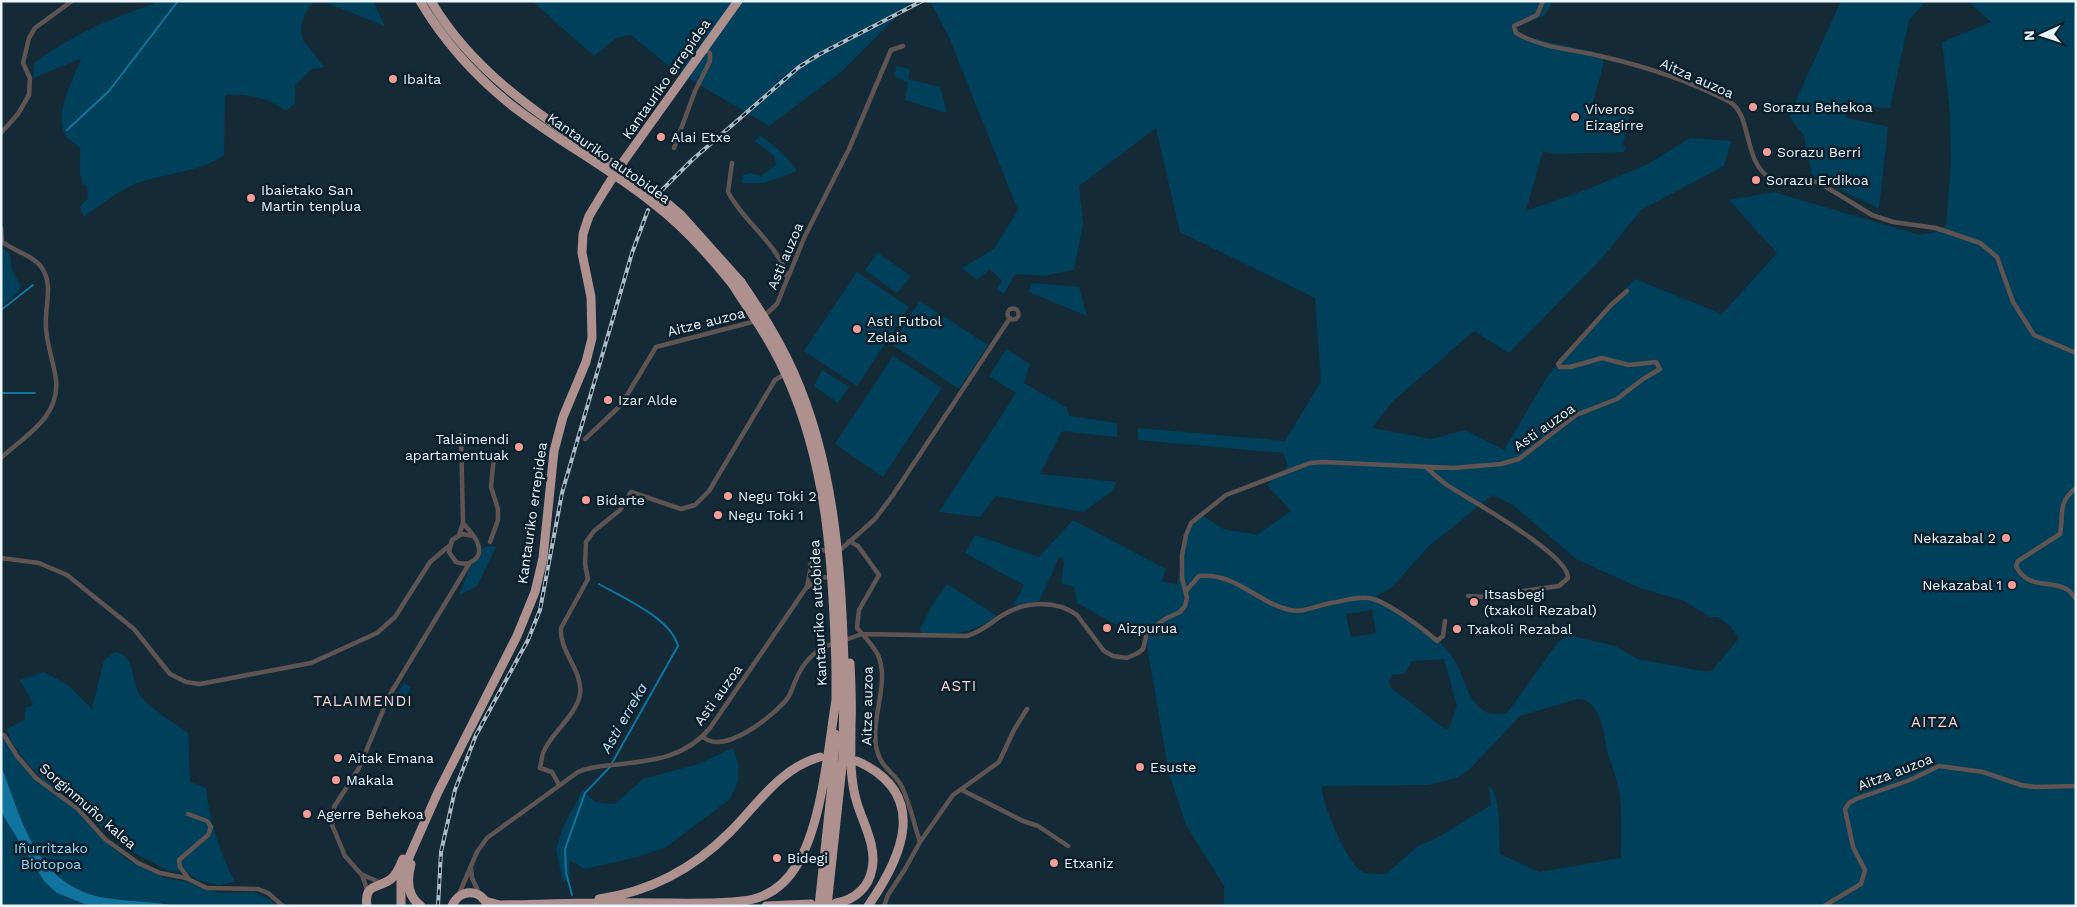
<svg xmlns="http://www.w3.org/2000/svg" width="2077" height="907" font-family="'Work Sans',sans-serif">
  <style>
    .green { fill: #01405a; fill-rule: evenodd }
    .water { fill: #11749e }
    .lines { fill: none; stroke-linecap: round; stroke-linejoin: round }
    .stream { stroke: #11749e; stroke-width: 2 }
    .street { stroke: #605453; stroke-width: 4.5 }
    .highway { stroke: #ae918f; stroke-width: 9 }
    .rail-casing { stroke: #acbbc5; stroke-width: 4 }
    .rail { stroke: #0b202c; stroke-width: 2; stroke-dasharray: 5.5; stroke-linecap: butt }
    .highway-bridge { stroke: #ae918f; stroke-width: 9 }
    .poi-dot { fill: #f59c95; stroke: #0b202c; stroke-width: 2 }
    .labels { text-anchor: middle; dominant-baseline: central; stroke-width: 5; stroke-linejoin: round; paint-order: stroke }
    .street-label { font-size: 14px; fill: #e9f6fe; stroke: #0b202c }
    .poi-label { font-size: 14px; fill: #e9f6fe; stroke: #0b202c; text-anchor: start }
    .park-label { font-size: 14px; fill: #96d5f8; stroke: #0b202c }
    .neighbourhood-label { font-size: 15px; letter-spacing: 1px; fill: #fad6d3; stroke: #0b202c }
    .water-label { font-size: 15px; font-style: italic; fill: #b7e0f8; stroke: #0b202c }
  </style>
  <rect width="100%" height="100%" fill="#142a36"/>
  <path class="green" d="M156,1H315C305,9 299,25 302,38L324,67L310,70L295,86V103L286,111C266,97 250,94 225,95L224,155C199,172 168,173 140,182C120,189 100,205 84,217L80,207L88,198L87,186L82,183L80,173V148C76,144 68,140 65,135C54,114 73,78 82,58L33,78L34,63C75,34 106,20 153,4Z
    M322,1H373L385,26Z
    M532,1H912L841,72L769,126L671,68L631,35L616,38L594,56Z
    M930,1H1553L1544,16L1517,27L1518,32L1527,37L1603,54V66L1592,105L1629,116L1623,145L1626,147L1624,152L1555,154L1543,151L1526,211L1588,189L1648,164L1690,138L1731,141L1724,166L1641,210L1603,257L1509,353L1474,331L1393,401L1372,428L1431,439L1465,430L1504,450L1547,377L1635,279L1722,314L1777,253L1729,200L1774,192L1920,235L1936,232L1946,225L1951,164L1950,113L1942,42L1991,22L1968,1H2076V906H1224V886L1186,825L1169,774L1143,623L1133,634L1077,603L1074,587L1061,583L1064,561L1060,556L1039,601L1013,606L1024,585L965,553L975,535L1039,557L1073,520L1166,569L1162,581L1177,585L1190,523L1199,514C1209,518 1219,529 1228,530C1238,532 1247,532 1257,535L1291,511L1267,485L1288,466L1283,453L1138,440V428L1285,441L1321,382L1315,298L1180,232L1156,128L1079,186L1083,224L1074,270L1044,276L1015,274L1004,294L997,289L1002,281L990,269L977,280L962,268L994,249L1018,210L949,37ZM1493,495L1513,505L1576,559L1640,588L1684,601L1710,617H1718L1730,626L1739,638L1712,671L1707,672L1638,659L1615,646L1568,635L1558,642L1508,712C1500,716 1487,715 1480,708C1466,696 1464,676 1455,661C1436,631 1405,614 1376,596L1392,587L1429,546ZM1372,610L1376,633L1351,637L1346,614ZM1444,659L1457,706L1449,728L1445,729L1390,687L1389,681L1393,674H1404L1412,661ZM1577,699C1601,699 1604,734 1607,751C1610,761 1614,771 1617,781C1623,805 1621,834 1621,858L1539,872L1500,854C1499,840 1501,792 1489,786L1491,805L1435,839L1418,846L1386,874C1379,874 1370,875 1363,872C1348,866 1321,802 1322,786L1427,785L1456,778L1468,771L1520,716Z
    M1841,1H1926L1909,20L1890,108L1848,106L1845,117L1888,127L1879,209L1812,175L1804,136L1789,116Z
    M896,66L910,69L908,79L940,87L947,113L905,100L908,82L895,77Z
    M760,135L779,150L796,169L795,172L764,183H742L743,175L751,173L761,176L776,165L774,156L755,141Z
    M1,247L10,253L12,270L21,286L18,292L1,307Z
    M878,253L911,276L897,293L865,270Z
    M857,272L909,307L857,386L804,351Z
    M1032,283L1079,287L1087,316L1029,292Z
    M920,301L988,345L959,389L891,344Z
    M1006,349L1030,364L1024,383L1067,408L1069,416L1117,423V437L1062,431L1040,474L1117,482L1112,491L1083,512L996,496L980,517L939,512L1016,393L989,376Z
    M893,356L942,388L883,477L835,444Z
    M822,370L849,387L838,403L814,386Z
    M491,546L496,547L477,586L459,595L471,566L480,558L483,547Z
    M947,584L997,616C968,636 957,633 923,634L920,629L934,602Z
    M115,652C137,656 130,682 141,697C148,707 176,724 188,733L190,782L206,788C209,822 220,852 235,882L218,885L198,880L187,872L169,871L125,848L72,800L45,782L27,763L11,742L7,729L25,720V708L34,705L20,680L44,672L68,685L92,709L104,660Z
    M404,683L411,687L399,709L391,704Z
    M1,733L19,761L78,811L99,836L126,859L165,878L184,881L218,893L253,892L271,900L277,906H1Z
    M733,748L738,764V781L730,799L666,847L637,857L585,869L571,861L569,862L570,879L563,882L556,849L564,825L583,790L595,802L615,804L643,779L698,764Z"/>
  <path class="water" d="M1,766C23,822 35,882 100,897C125,902 152,901 177,906H90L57,893L44,881L1,812Z"/>
  <g class="lines">
    <path class="stream" d="M67,130L109,91L178,1
      M1,310L33,285
      M1,393H35
      M599,584C623,598 671,618 678,646L612,763
      M572,895L566,873L565,849L585,793L610,767"/>
    <path class="street" d="M1543,1L1537,15L1514,26L1516,33C1542,48 1571,49 1600,56C1644,66 1690,81 1730,102C1752,115 1743,162 1770,178L1818,182L1872,215L1893,222L1936,228L1980,243L1997,257L2013,302L2034,335L2076,353
      M1,133L18,114L29,95L30,78L23,63L29,38L35,28L72,1
      M674,148L695,91L710,61V53L704,50
      M732,163L728,192C744,223 778,243 787,277
      M1,228L2,241
      M1,241C13,251 33,255 42,268C54,286 44,308 46,328C47,346 54,363 56,380C60,418 24,436 1,458
      M1007.5 314a5.5 5.5 0 1 1 11 0a5.5 5.5 0 1 1-11 0Z
      M764,316L777,304L805,236L849,149L891,50L903,46
      M585,439L621,405L656,347L756,321
      M1426,467C1433,473 1439,480 1447,485C1468,499 1569,554 1568,578L1559,586L1523,591L1503,598L1468,596
      M2076,488C2057,503 2064,513 2060,534L2018,561L2016,566C2028,591 2052,579 2068,590C2071,592 2074,597 2076,599
      M463,523C468,529 476,537 478,544C483,559 469,567 456,562L449,552L452,540L462,534L473,536
      M459,535L463,523L461,435
      M849,541L858,546L879,575L859,610L857,628C864,636 873,645 878,655C890,682 871,717 876,746C880,769 895,772 902,787C910,804 914,824 920,842L905,869L888,895L884,906
      M490,542L498,520V509L491,487L494,456
      M838,552L875,519L893,495L1010,318
      M1,558L39,563L67,575L134,629L170,674L186,682L200,684L311,663L377,633L395,617L430,562L449,546
      M810,565C813,576 821,580 832,576
      M807,587L813,556L821,550L829,551
      M1186,591L1199,576C1236,572 1257,603 1290,610C1304,613 1318,605 1331,603C1343,601 1362,595 1373,599C1390,604 1424,629 1437,641L1443,636L1445,621
      M842,641L862,634L967,636C982,632 991,622 1003,615C1025,601 1056,600 1077,615L1104,651L1113,656L1127,658L1138,653L1143,649L1147,632L1165,619L1180,612L1185,606L1187,598L1182,578V555L1186,535L1191,523L1226,495L1310,463L1323,462L1453,468L1501,464L1519,459L1576,415L1617,399L1643,379L1660,369L1656,362L1629,365L1602,358L1570,367H1560L1558,364L1612,304L1627,291
      M4,735L17,756L36,778L78,809L105,839L138,863L160,873L186,878L207,888L258,889L268,893L283,906
      M702,736C723,757 773,716 787,699C791,694 792,688 795,682C802,663 816,648 835,643
      M559,785L552,772L540,768C541,763 542,757 543,753C550,734 577,715 580,694C583,670 559,652 561,628L588,579L585,564L586,542L594,531L620,510L631,492L681,509L695,505L709,491L775,380L785,374
      M962,790L1023,821L1038,826L1068,846
      M188,814L207,821L211,827L208,835L179,860L180,867L189,879
      M920,842L953,795L999,762L1014,730L1027,709
      M471,868L472,878L479,893
      M362,875L368,892
      M381,883L361,874L345,856L332,825L334,807L359,768L389,696L469,564
      M459,894L477,852L487,838L578,772C589,767 600,766 612,765C650,761 684,759 710,728L806,588L822,578
      M1824,906L1861,884L1865,870L1853,847L1845,809L1849,803L1856,799L1910,780L1939,766L1983,772L2021,785L2035,787L2076,786"/>
    <path class="highway" d="M420,1C443,40 474,75 510,104C556,140 608,167 654,204C684,227 710,256 733,285
      M431,1C485,93 579,136 661,198L681,215L741,282
      M623,162L738,1
      M836,666V704
      M857,761C930,794 903,856 868,906
      M411,864C407,879 406,896 421,906
      M599,899C649,892 694,868 730,832C758,804 780,768 820,757
      M485,901L500,905C553,904 606,902 659,903C682,903 737,905 757,898C773,893 786,882 795,868C822,827 828,749 836,700
      M836,903C855,900 869,887 872,869C877,847 863,823 857,803C849,777 851,750 851,724C852,703 851,683 850,663
      M367,906C363,881 383,889 393,877C398,872 400,865 403,859
      M401,906V880L410,855L438,792L517,636L535,592L543,558L554,451L563,417L586,362L592,338L591,297L582,253L583,234L589,216L606,188
      M452,906C459,889 480,888 487,905
      M766,906L811,904
      M819,906L832,785L835,734
      M827,906L843,757L844,668"/>
    <g class="rail-casing">
      <path id="rail" d="M661,191L692,160L799,67L820,54L922,1
        M438,906L441,852L455,790L476,735L528,640L540,610L562,493L632,253L648,210"/>
    </g>
    <use href="#rail" class="rail"/>
    <path class="highway-bridge" d="M606,188L623,162
      M741,282C761,311 779,340 793,371C834,462 841,564 844,663
      M733,285C752,315 773,344 787,377C828,468 833,568 836,666"/>
  </g>
  <g class="poi-dot">
    <circle cx="393" cy="79" r="5"/>
    <circle cx="1753" cy="107" r="5"/>
    <circle cx="1575" cy="117" r="5"/>
    <circle cx="661" cy="137" r="5"/>
    <circle cx="1767" cy="152" r="5"/>
    <circle cx="1756" cy="180" r="5"/>
    <circle cx="251" cy="198" r="5"/>
    <circle cx="857" cy="329" r="5"/>
    <circle cx="608" cy="400" r="5"/>
    <circle cx="519" cy="447" r="5"/>
    <circle cx="728" cy="496" r="5"/>
    <circle cx="586" cy="500" r="5"/>
    <circle cx="718" cy="515" r="5"/>
    <circle cx="2006" cy="538" r="5"/>
    <circle cx="2012" cy="585" r="5"/>
    <circle cx="1474" cy="602" r="5"/>
    <circle cx="1107" cy="628" r="5"/>
    <circle cx="1457" cy="629" r="5"/>
    <circle cx="338" cy="758" r="5"/>
    <circle cx="1140" cy="767" r="5"/>
    <circle cx="336" cy="780" r="5"/>
    <circle cx="307" cy="814" r="5"/>
    <circle cx="777" cy="858" r="5"/>
    <circle cx="1054" cy="863" r="5"/>
  </g>
  <g class="labels">
    <g class="street-label">
      <text transform="translate(1697 78) rotate(24)">Aitza auzoa</text>
      <text transform="translate(666 79) rotate(-55)">Kantauriko errepidea</text>
      <text transform="translate(609 158) rotate(35)">Kantauriko autobidea</text>
      <text transform="translate(785 256) rotate(-67)">Asti auzoa</text>
      <text transform="translate(706 322) rotate(-14)">Aitze auzoa</text>
      <text transform="translate(1544 427) rotate(-35)">Asti auzoa</text>
      <text transform="translate(532 513) rotate(-82)">Kantauriko errepidea</text>
      <text transform="translate(818 613) rotate(-93)">Kantauriko autobidea</text>
      <text transform="translate(718 695) rotate(-54)">Asti auzoa</text>
      <text transform="translate(867 706) rotate(-89)">Aitze auzoa</text>
      <text transform="translate(1895 772) rotate(-21)">Aitza auzoa</text>
      <text transform="translate(88 806) rotate(41)">Sorginmuño kalea</text>
    </g>
    <g class="poi-label">
      <text x="403" y="79">Ibaita</text>
      <text x="1763" y="107">Sorazu Behekoa</text>
      <text x="1585" y="109">Viveros<tspan x="1585" dy="16">Eizagirre</tspan></text>
      <text x="671" y="137">Alai Etxe</text>
      <text x="1777" y="152">Sorazu Berri</text>
      <text x="1766" y="180">Sorazu Erdikoa</text>
      <text x="261" y="190">Ibaietako San<tspan x="261" dy="16">Martin tenplua</tspan></text>
      <text x="867" y="321">Asti Futbol<tspan x="867" dy="16">Zelaia</tspan></text>
      <text x="618" y="400">Izar Alde</text>
      <text x="509" y="439" text-anchor="end">Talaimendi<tspan x="509" dy="16">apartamentuak</tspan></text>
      <text x="738" y="496">Negu Toki 2</text>
      <text x="596" y="500">Bidarte</text>
      <text x="728" y="515">Negu Toki 1</text>
      <text x="1996" y="538" text-anchor="end">Nekazabal 2</text>
      <text x="2002" y="585" text-anchor="end">Nekazabal 1</text>
      <text x="1484" y="594">Itsasbegi<tspan x="1484" dy="16">(txakoli Rezabal)</tspan></text>
      <text x="1117" y="628">Aizpurua</text>
      <text x="1467" y="629">Txakoli Rezabal</text>
      <text x="348" y="758">Aitak Emana</text>
      <text x="1150" y="767">Esuste</text>
      <text x="346" y="780">Makala</text>
      <text x="317" y="814">Agerre Behekoa</text>
      <text x="787" y="858">Bidegi</text>
      <text x="1064" y="863">Etxaniz</text>
    </g>
    <g class="park-label">
      <text x="51" y="848">Iñurritzako<tspan x="51" dy="16">Biotopoa</tspan></text>
    </g>
    <g class="neighbourhood-label">
      <text x="959" y="686">ASTI</text>
      <text x="363" y="701">TALAIMENDI</text>
      <text x="1935" y="722">AITZA</text>
    </g>
    <g class="water-label">
      <text transform="translate(624 718) rotate(-60)">Asti erreka</text>
    </g>
  </g>
  <rect width="2077" height="907" fill="none" stroke="#e9f6fe" stroke-width="5"/>
  <g transform="translate(2042 35) rotate(267)" stroke="#0b202c" stroke-width="4" paint-order="stroke">
  <path d="M0-4L9 19L0 12L-9 19Z" fill="#e9f6fe"/>
  <text y="-8" font-size="14" font-weight="bold" text-anchor="middle" fill="#e9f6fe">N</text>
  </g>
</svg>
